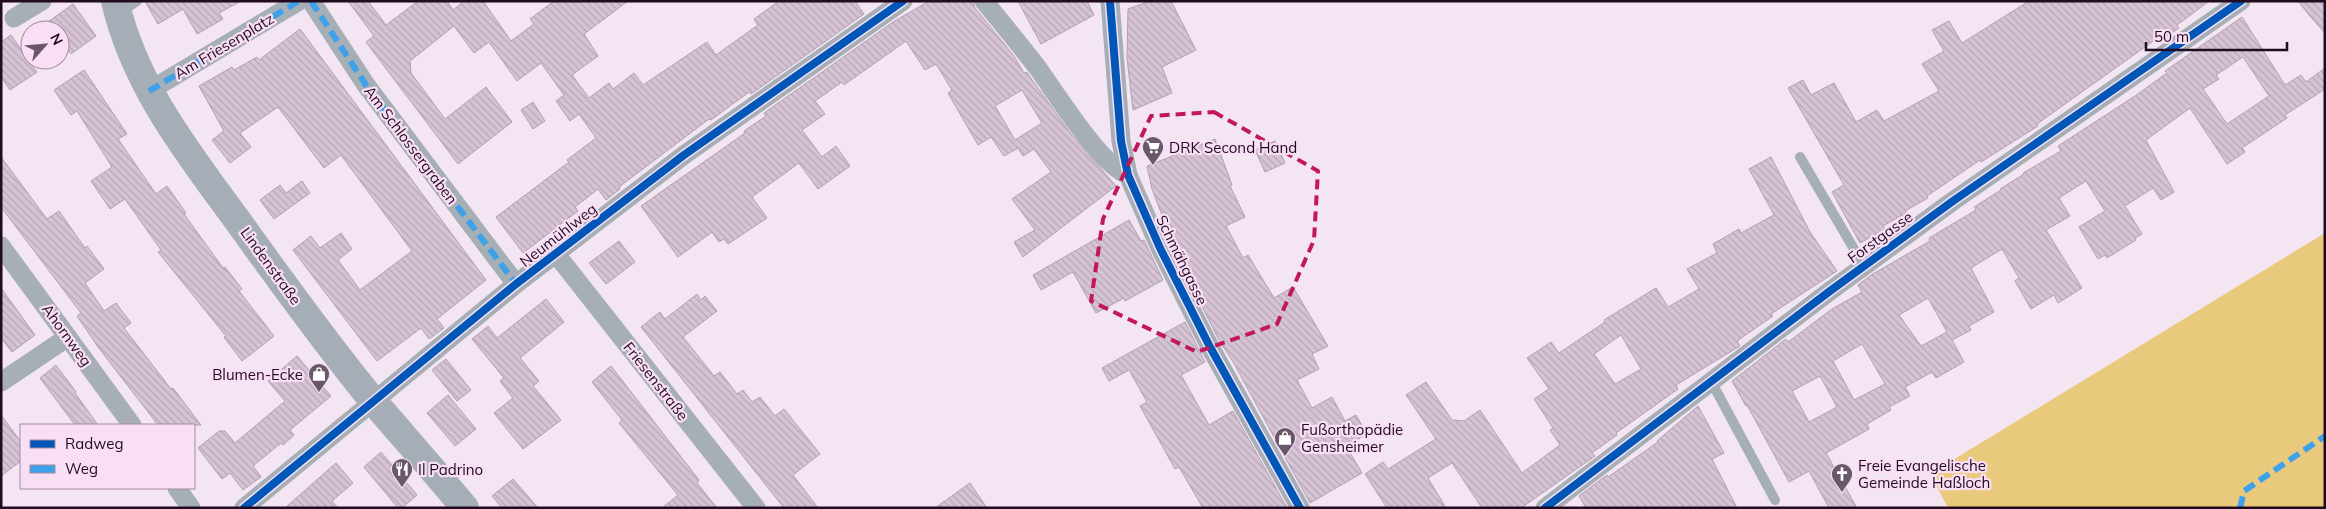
<svg xmlns="http://www.w3.org/2000/svg" width="2326" height="509" font-family="Mulish,sans-serif">
  <style>
    .green { fill: #e9ca7d }
    .building { fill: url(#building-back-hatch); stroke: #b2a1b1; fill-rule: evenodd }
    .lines { fill: none; stroke-linecap: round; stroke-linejoin: round }
    .service { stroke: #a6afb6; stroke-width: 10 }
    .minor { stroke: #a6afb6; stroke-width: 19 }
    .secondary { stroke: #a5aeb6; stroke-width: 28 }
    .quiet { stroke: #3ea1ea; stroke-width: 6; stroke-dasharray: 12 6; stroke-linecap: butt }
    .cycleway-casing { stroke: #f9dff6; stroke-width: 11 }
    .cycleway { stroke: #0057b8; stroke-width: 8 }
    .marked { fill: none; stroke: #c2185b; stroke-width: 4; stroke-dasharray: 10 6; stroke-linejoin: round }
    .labels { text-anchor: middle; dominant-baseline: central; stroke-width: 4.5; stroke-linejoin: round; paint-order: stroke }
    .street-label { font-size: 15px; fill: #210b20; stroke: #f9dff6 }
    .poi-label { font-size: 15px; fill: #210b20; stroke: #f9dff6; text-anchor: start }
  </style>
  <defs>
    <pattern id="building-back-hatch" width="6" height="6" patternUnits="userSpaceOnUse" patternTransform="scale(1.25)"><rect width="6" height="6" fill="#d6c4d4"/><path d="M-1 5l2 2M0 0l6 6M5-1l2 2" fill="none" stroke="#b7a7b6"/></pattern>
  </defs>
  <rect width="100%" height="100%" fill="#f3e5f2"/>
  <path class="green" d="M2325,233V508H1948L1930,474Z"/>
  <path class="building" d="M145,1H241L219,13L223,19L197,34L183,9L158,24Z
    M348,1H368L386,25L418,1H447L453,10L464,1H483L511,41L534,24L530,19L554,1H628L584,34L598,56L572,75L589,98L609,83L613,89L634,73L643,85L707,42L716,55L758,25L754,19L779,1H855L864,14L751,94L749,92L711,120L709,119L619,187L620,189L606,200L598,189L575,207L578,211L523,253L496,217L569,162L567,160L596,138L579,114L570,121L556,101L564,95L541,63L517,81L489,42L474,53L454,26L410,61L411,73L445,119L486,87L512,122L458,164L366,42L374,36Z
    M929,1H973L975,8L1014,56L1024,73L1027,72L1028,74L1071,134L1116,186L1023,257L1014,242L1035,230L1012,199L1051,172L1034,149L1023,156L1018,148L1004,156L991,137L978,145L948,93L952,90L936,64L925,70L906,41L844,85L842,82L815,101L825,114L802,130L822,157L836,146L850,166L818,189L799,163L752,197L767,218L728,244L724,239L719,242L712,232L678,257L641,206L745,133L744,131L766,116L764,113L893,22ZM1022,90L1042,123L1015,140L995,106Z
    M1018,1H1087L1094,15L1041,44Z
    M1150,1H1171L1196,50L1162,67L1172,93L1133,110L1127,58L1128,9Z
    M2029,1H2209L2177,25L2179,28L2161,40L2159,37L2058,109L2037,124L2038,126L1981,162L1980,160L1927,196L1928,198L1905,211L1906,213L1883,226L1885,229L1860,243L1832,192L1844,185L1788,88L1803,80L1811,95L1834,83L1856,122L1877,110L1884,121L1939,91L1922,64L1944,51L1932,30L1949,21L1962,43Z
    M2298,1H2325V33L2309,15Z
    M73,4L96,36L71,54L60,38V30H54L48,22Z
    M2242,17L2285,85L2301,75L2306,82L2325,68V89L2285,115L2287,118L2242,148L2245,152L2227,164L2190,108L2146,140L2174,192L2161,200L2153,188L2125,206L2142,234L2135,238L2136,240L2107,258L2105,255L2098,259L2079,227L2105,211L2086,181L2059,198L2070,216L2046,230L2082,288L2058,303L2054,295L2031,309L2015,281L2019,278L2002,249L1971,268L1994,312L1969,326L1971,330L1952,340L1964,362L1936,378L1932,372L1905,387L1910,396L1889,407L1891,410L1867,424L1869,429L1826,453L1857,508H1829L1809,471L1789,482L1747,405L1746,406L1732,381L1786,339L1788,342L1832,309L1862,292L1858,285L1871,275L1930,241L1929,238L1976,210L1974,207L2001,190L2000,189L2024,174L2023,173L2061,151L2058,146L2135,96L2167,73L2165,71ZM2243,57L2269,96L2227,124L2203,89L2219,79L2216,75ZM1928,298L1947,332L1921,346L1899,315ZM1862,344L1885,384L1854,400L1833,361ZM1820,376L1837,407L1809,422L1792,391Z
    M300,29L486,280L437,319L444,328L429,339L421,328L377,361L293,250L311,236L320,248L341,233L352,249L338,260L360,290L412,251L341,155L324,168L278,107L240,133L251,147L230,163L212,140L224,131L199,86L232,67L234,70L257,57L259,60Z
    M11,35L37,72L10,90L1,77V42Z
    M84,70L127,134L118,139L156,194L167,186L186,213L184,214L223,268L225,267L242,289L239,291L274,336L242,361L224,337L226,336L158,252L161,250L125,199L110,209L91,181L112,167L77,111L71,115L54,90Z
    M533,102L545,121L533,129L521,110Z
    M1215,139L1232,185L1230,186L1245,217L1226,226L1243,258L1248,255L1274,298L1293,287L1328,346L1312,354L1319,369L1297,380L1312,408L1332,397L1345,421L1356,415L1367,434L1346,446L1362,473L1310,503L1232,360L1220,342L1170,243L1165,232L1168,231L1152,189L1147,166Z
    M1275,141L1285,163L1265,172L1255,150Z
    M1,157L47,219L59,211L85,248L87,246L104,269L85,283L104,311L116,303L131,323L124,328L171,389L173,388L201,425H158L98,347L77,316L81,313L1,207Z
    M1771,157L1810,232L1837,271L1771,314L1773,316L1737,341L1740,346L1676,385L1678,389L1616,433L1617,435L1592,453L1595,456L1521,508H1482L1452,463L1428,478L1446,508H1387L1365,474L1383,462L1388,469L1436,439L1406,395L1426,382L1452,420L1464,421L1480,410L1522,473L1560,445L1550,430L1553,428L1534,399L1549,389L1527,358L1551,342L1559,353L1605,322L1604,320L1656,288L1668,307L1699,289L1687,269L1717,253L1713,244L1739,229L1741,233L1774,215L1749,169ZM1621,335L1641,369L1615,384L1594,354Z
    M302,181L310,193L274,219L260,200L280,185L286,193Z
    M1129,220L1141,241L1144,240L1163,280L1125,301L1124,298L1096,313L1073,272L1041,290L1033,275Z
    M619,241L635,262L606,284L589,263Z
    M1,288L35,335L12,352L1,338Z
    M697,294L701,300L705,296L717,311L683,337L714,376L720,372L737,394L743,390L752,402L760,397L775,416L784,409L820,454L793,475L818,508H784L641,327L660,312L665,319Z
    M546,299L564,322L520,358L539,381L533,386L561,420L523,449L494,413L513,398L500,381L504,378L472,339L488,326L497,338Z
    M1185,322L1205,362L1181,375L1209,425L1233,411L1286,506L1284,508H1203L1179,467L1175,469L1140,406L1147,402L1129,370L1109,381L1102,368Z
    M297,356L331,396L290,430L294,435L283,445L281,443L253,466L261,477L243,490L230,473L222,479L198,448L219,431H225L235,443L285,401L268,381Z
    M446,359L471,390L457,401L432,370Z
    M56,365L76,392L75,393L98,425H75L40,378Z
    M611,366L699,480L697,483L717,508H662L678,495L619,423L622,420L592,382Z
    M448,395L476,429L455,446L427,413Z
    M1698,406L1724,453L1712,459L1737,508H1586L1579,496L1607,475L1608,477L1658,442L1657,441Z
    M1,415L21,442V461L1,476Z
    M381,452L417,495L402,508H398L364,467Z
    M336,463L353,483L332,501L338,508H285Z
    M513,479L538,508H502L492,496Z
    M970,483L987,508H935Z"/>
  <g class="lines">
    <path class="service" d="M121,12L137,1
      M1800,157L1864,266
      M1711,381L1775,500"/>
    <path class="minor" d="M311,1L366,85L516,284
      M984,1C1002,23 1020,45 1037,67C1056,93 1101,166 1128,175
      M1110,1L1121,141L1128,175L1160,248L1210,347L1300,508
      M14,18L42,1
      M149,91L299,1
      M1,246L132,425
      M556,254L756,508
      M1,382L68,337
      M177,488L191,508
      M244,508L516,284L684,155L903,1
      M1545,508L1830,291L1953,201L2241,1"/>
    <path class="secondary" d="M115,1C135,87 189,154 240,224C283,284 327,345 374,402C404,437 435,472 465,508"/>
    <path class="quiet" d="M311,1L366,85L516,284
      M149,91L299,1
      M2240,508L2244,491L2325,436"/>
    <g class="cycleway-casing">
      <path id="cycleway" d="M1110,1L1121,141L1128,175L1160,248L1210,347L1300,508
        M244,508L516,284L684,155L903,1
        M1545,508L1830,291L1953,201L2241,1"/>
    </g>
    <use href="#cycleway" class="cycleway"/>
  </g>
  <path class="marked" d="M1214,112L1318,171L1314,240L1277,324L1197,352L1091,301L1103,219L1151,116Z"/>
  <defs>
    <g id="supermarket-pin" transform="scale(1.125)"><path d="M0 17L-7.5 6A9.5 9.5 0 1 1 7.5 6Z" fill="#6a576a" stroke="#f9dff6"/><path d="M-6-5.5h2.5l.6 2H6L4.5 2H-2.5L-4.4-4H-6ZM-1.5 3.2a1.3 1.3 0 1 0 .1 0ZM3 3.2a1.3 1.3 0 1 0 .1 0Z" fill="#fff"/></g>
    <g id="shop-pin" transform="scale(1.125)"><path d="M0 17L-7.5 6A9.5 9.5 0 1 1 7.5 6Z" fill="#6a576a" stroke="#f9dff6"/><path d="M-5-2.5h2.3a2.7 3.5 0 0 1 5.4 0H5L5.5 6h-11ZM-1.5-2.5h3a1.5 2.3 0 0 0-3 0Z" fill="#fff"/></g>
    <g id="restaurant-pin" transform="scale(1.125)"><path d="M0 17L-7.5 6A9.5 9.5 0 1 1 7.5 6Z" fill="#6a576a" stroke="#f9dff6"/><path d="M-5-6h1v4h1v-4h1v4h1v-4h1v5L-1.5 .5V6h-2V.5L-5-1ZM5-6V6H3V1.5H1.5Q1.5-4 5-6Z" fill="#fff"/></g>
    <g id="church-pin" transform="scale(1.125)"><path d="M0 17L-7.5 6A9.5 9.5 0 1 1 7.5 6Z" fill="#6a576a" stroke="#f9dff6"/><path d="M-1.2-6h2.4v3.5h3.3v2.4h-3.3V6h-2.4V-.1h-3.3v-2.4h3.3Z" fill="#fff"/></g>
  </defs>
  <g fill-rule="evenodd">
    <use href="#supermarket-pin" x="1153" y="147"/>
    <use href="#shop-pin" x="319" y="374"/>
    <use href="#shop-pin" x="1285" y="438"/>
    <use href="#restaurant-pin" x="402" y="469"/>
    <use href="#church-pin" x="1842" y="474"/>
  </g>
  <g class="labels">
    <g class="street-label">
      <text transform="translate(224 46) rotate(-31)">Am Friesenplatz</text>
      <text transform="translate(411 145) rotate(53)">Am Schlossergraben</text>
      <text transform="translate(558 235) rotate(-38)">Neumühlweg</text>
      <text transform="translate(1880 237) rotate(-36)">Forstgasse</text>
      <text transform="translate(1182 260) rotate(64)">Schmähgasse</text>
      <text transform="translate(271 266) rotate(54)">Lindenstraße</text>
      <text transform="translate(67 335) rotate(54)">Ahornweg</text>
      <text transform="translate(656 381) rotate(52)">Friesenstraße</text>
    </g>
    <g class="poi-label">
      <text x="1169" y="147">DRK Second Hand</text>
      <text x="303" y="374" text-anchor="end">Blumen-Ecke</text>
      <text x="1301" y="429">Fußorthopädie<tspan x="1301" dy="17">Gensheimer</tspan></text>
      <text x="1858" y="465">Freie Evangelische<tspan x="1858" dy="17">Gemeinde Haßloch</tspan></text>
      <text x="418" y="469">Il Padrino</text>
    </g>
  </g>
  <rect width="2326" height="509" fill="none" stroke="#210b20" stroke-width="5"/>
  <rect x="20" y="424" width="175" height="65" fill="#f9dff6" stroke="#a38aa0"/>
  <rect x="30" y="440" width="25" height="8" fill="#0057b8" stroke="#a38aa0"/>
  <text x="65" y="449" font-size="15" fill="#210b20">Radweg</text>
  <rect x="30" y="465" width="25" height="8" fill="#3ea1ea" stroke="#a38aa0"/>
  <text x="65" y="474" font-size="15" fill="#210b20">Weg</text>
  <g transform="translate(45 45) rotate(63)"><circle r="24" fill="#f9dff6" stroke="#a38aa0"/>
  <path d="M0-4L9 19L0 12L-9 19Z" fill="#6a576a"/>
  <text y="-8" font-size="14" font-weight="bold" text-anchor="middle" fill="#210b20">N</text>
  </g>
  <path d="M2146 42v8h141v-8" fill="none" stroke="#210b20" stroke-width="2.5"/>
  <text x="2154" y="42" font-size="15" fill="#210b20" stroke="#f9dff6" stroke-width="4" paint-order="stroke">50 m</text>
</svg>
